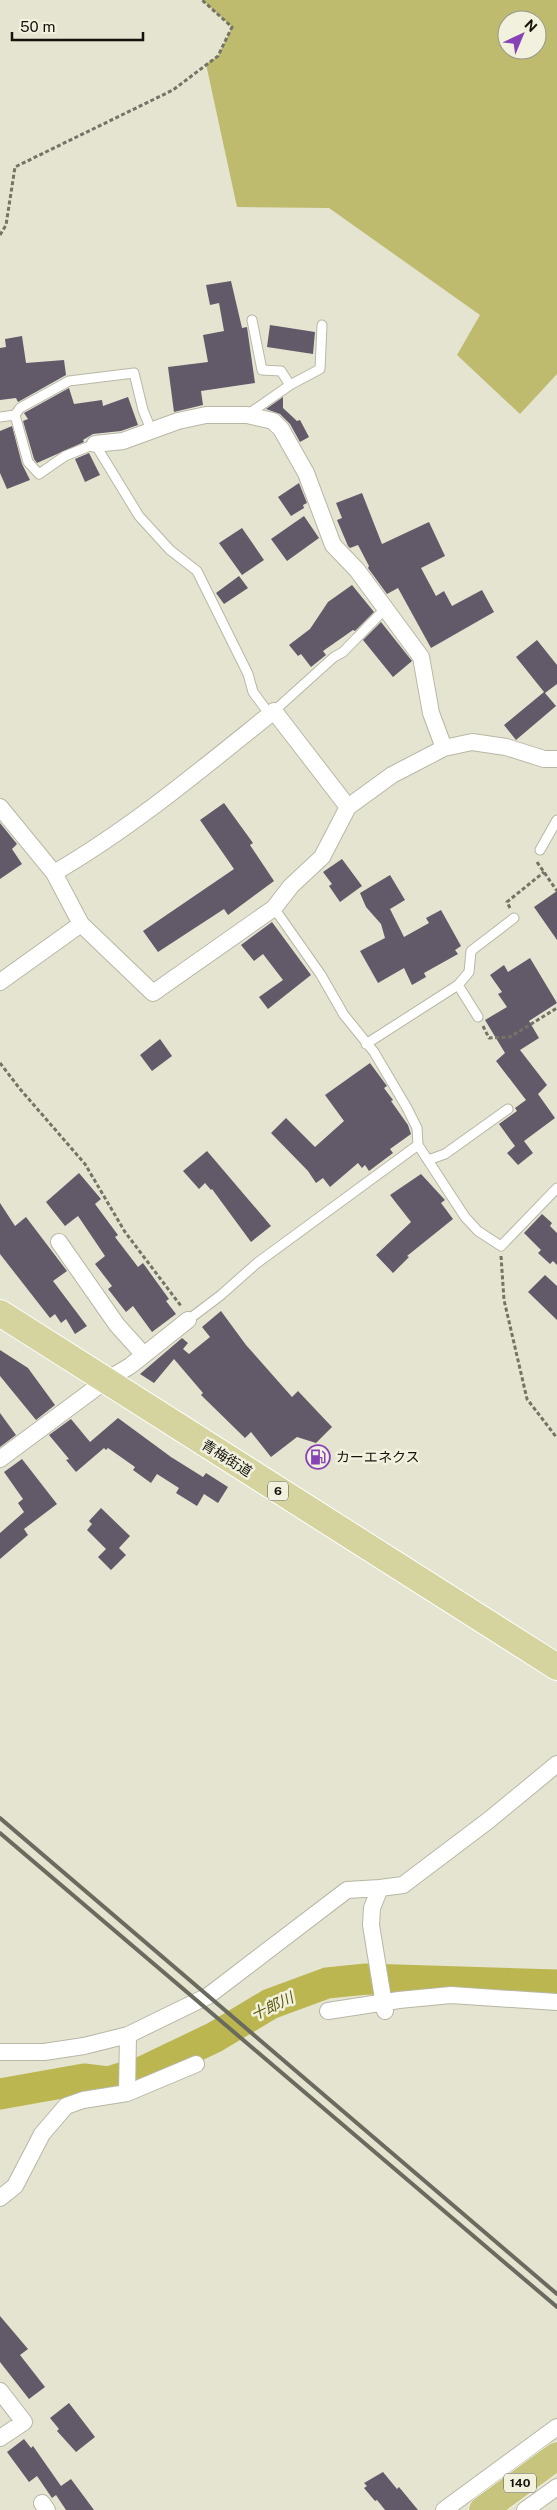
<svg xmlns="http://www.w3.org/2000/svg" width="557" height="2510" font-family="'Public Sans','Noto Sans JP',sans-serif">
  <style>
    .green { fill: #bfbb6e; fill-rule: evenodd }
    .lines { fill: none; stroke-linecap: round; stroke-linejoin: round }
    .river { stroke: #bbb650; stroke-width: 31 }
    .building { fill: #625a69 }
    .service-casing { stroke: #b8b7a5; stroke-width: 11 }
    .minor-casing { stroke: #b8b7a5; stroke-width: 18 }
    .primary-casing { stroke: #fff; stroke-width: 28 }
    .trunk-casing { stroke: #fff; stroke-width: 29 }
    .path { stroke: #737366; stroke-width: 3; stroke-dasharray: 4 2.5; stroke-linecap: butt }
    .service { stroke: #fff; stroke-width: 9 }
    .minor { stroke: #fff; stroke-width: 16 }
    .primary { stroke: #d5d39e; stroke-width: 26 }
    .trunk { stroke: #c7c47e; stroke-width: 28 }
    .rail { stroke: #6a6a5e; stroke-width: 4 }
    .labels { text-anchor: middle; dominant-baseline: central; stroke-width: 5; stroke-linejoin: round; paint-order: stroke }
    .shield { fill: #f1f1de; stroke: #56564b; stroke-width: 1 }
    .shield-label { font-size: 12px; font-weight: bold; fill: #13130c }
    .poi-label { font-size: 14px; fill: #13130c; stroke: #f1f1de; text-anchor: start }
    .street-label { font-size: 14px; fill: #13130c; stroke: #f1f1de }
    .water-label { font-size: 15px; font-style: italic; fill: #5e5a0c; stroke: #f1f1de }
  </style>
  <rect width="100%" height="100%" fill="#e4e4d1"/>
  <path class="green" d="M202,0H557V374L520,414L457,355L480,315L329,208L237,207L206,64L218,56L232,27ZM507,20H537V50H507Z"/>
  <g class="lines">
    <path class="river" d="M0,2094L84,2079L108,2082L144,2071L215,2037L270,2004L327,1983L366,1979L557,1985"/>
  </g>
  <path class="building" d="M231,281L242,328L247,327L255,383L201,391L203,405L174,412L168,367L208,362L203,335L224,331L219,303L210,305L206,285Z
    M270,325L315,332L313,354L267,347Z
    M22,336L26,363L64,360L66,375L18,402L16,398L0,400V348L6,347L5,339Z
    M69,388L74,404L102,400L103,406L128,397L138,425L121,431L93,434L83,440L84,442L37,463L34,459L23,421L28,419L24,413Z
    M283,397V408L297,421L300,420L309,437L300,442L290,424L280,414L266,409Z
    M12,426L22,464L30,480L7,489L0,473V431Z
    M89,453L100,475L85,482L75,459Z
    M299,483L307,503L303,505L304,508L291,516L278,497Z
    M362,493L382,544L429,522L445,556L421,568L436,596L444,591L452,606L482,590L494,612L431,648L398,588L387,594L368,568L369,566L358,545L350,548L348,546L337,520L342,518L336,503Z
    M304,516L319,538L287,561L271,539Z
    M242,528L264,560L242,575L219,543Z
    M239,576L248,588L224,604L216,593Z
    M352,585L374,612L355,631L353,630L323,651L326,655L311,667L301,654L298,656L289,645L310,629L328,602Z
    M381,622L412,661L393,677L363,640Z
    M537,640L557,665V684L545,693L556,706L516,740L504,725L544,692L516,657Z
    M224,803L253,843L250,845L274,881L228,915L224,909L158,952L143,931L234,869L200,820Z
    M0,823L17,844L12,849L22,864L0,879Z
    M342,859L362,886L340,902L329,886L332,884L323,872Z
    M390,875L405,900L390,909L404,937L429,923L426,918L441,910L461,946L455,950L458,954L424,973L426,977L412,985L404,968L378,983L360,951L385,938L381,924L366,907L360,893Z
    M557,891V940L534,907Z
    M272,922L311,975L268,1009L259,997L283,980L263,954L254,961L241,945Z
    M530,958L557,1003L529,1021L539,1038L520,1050L547,1085L538,1094L555,1118L524,1141L533,1153L518,1165L507,1153L515,1146L499,1124L517,1111L515,1108L526,1100L496,1061L505,1053L485,1020L507,1007L498,994L502,992L490,975L504,965L508,972Z
    M160,1039L172,1056L152,1071L140,1055Z
    M370,1063L387,1086L384,1088L393,1100L391,1101L408,1125L411,1134L390,1149L393,1153L369,1171L365,1165L362,1168L358,1163L330,1187L323,1178L316,1183L308,1171L271,1133L286,1118L315,1147L344,1121L325,1095Z
    M207,1151L271,1226L251,1242L212,1189L211,1190L205,1183L199,1189L183,1171Z
    M79,1173L101,1199L95,1204L118,1235L115,1237L138,1267L143,1263L169,1299L166,1301L176,1314L152,1332L133,1306L126,1312L108,1289L112,1286L95,1264L105,1256L78,1216L65,1226L46,1202Z
    M421,1174L445,1200L441,1203L453,1219L407,1256L409,1257L393,1273L376,1255L411,1222L390,1195Z
    M0,1203L15,1226L26,1217L67,1271L53,1281L87,1326L75,1334L66,1319L61,1323L55,1314L50,1318L0,1254Z
    M542,1214L552,1223L550,1226L557,1233V1265L553,1261L550,1264L538,1253L541,1250L524,1233Z
    M545,1275L557,1286V1320L528,1292Z
    M221,1311L246,1345L292,1397L298,1391L332,1427L316,1443L297,1437L271,1457L251,1432L245,1438L201,1395L203,1393L174,1359L154,1383L140,1374L182,1338L188,1343L183,1349L189,1354L210,1337L202,1327Z
    M0,1350L28,1368L55,1405L36,1420L0,1376Z
    M0,1413L16,1435L0,1447Z
    M118,1418L171,1457L203,1477L206,1473L228,1487L218,1503L204,1494L197,1506L176,1493L179,1488L157,1474L151,1483L133,1470L135,1467L108,1448L106,1450L104,1448L76,1472L66,1460L69,1459L49,1435L71,1419L90,1442Z
    M22,1459L57,1504L24,1529L28,1535L0,1559V1533L24,1512L18,1503L23,1499L4,1472Z
    M101,1508L130,1536L119,1548L126,1555L111,1570L98,1557L106,1549L87,1530L92,1524L89,1521Z
    M0,2316L28,2349L20,2355L45,2387L29,2399L0,2362Z
    M69,2403L95,2437L76,2452L57,2431L59,2429L50,2418Z
    M24,2439L31,2448L33,2446L61,2486L71,2479L94,2510H66L56,2495L52,2498L37,2476L29,2482L7,2452Z
    M383,2472L397,2489L399,2487L418,2510H385L377,2500L375,2501L364,2488L367,2486L364,2483Z"/>
  <g class="lines">
    <g class="service-casing">
      <path id="service" d="M252,320L262,370L281,371L290,385
        M15,415L20,408L69,381L134,373L143,410L152,432
        M247,415L290,385L320,369L322,325
        M0,417L15,415L28,462L39,474L65,456L95,444L139,516L170,550L197,571L248,674L253,692L270,715
        M274,711L334,657L343,652L385,609
        M540,850L557,820
        M274,908L321,975L344,1015L374,1052L407,1108L417,1128L418,1145L465,1217L478,1231L501,1246L557,1188
        M458,985L478,1017
        M366,1044L458,985L469,972L471,951L514,918
        M428,1160L445,1154L508,1109
        M188,1320L221,1295L257,1263L418,1145"/>
    </g>
    <g class="minor-casing">
      <path id="minor" d="M95,444L123,441L178,421L206,415H247L273,421L281,429L306,473L333,545L357,570L421,657L431,713L444,748
        M0,807L54,873L81,924L153,993L274,908L291,886L322,857L348,807L392,775L444,748L472,742L506,747L544,759H557
        M54,873C133,827 203,768 274,711L348,807
        M0,982L81,924
        M59,1242L117,1325L144,1355
        M0,1459L105,1381L130,1366L188,1320
        M328,2011L399,2000L451,1995L557,2002
        M385,2011L371,1925L372,1908L380,1888L403,1885L489,1820L557,1764
        M0,2052H44L84,2046L128,2035L208,1996L347,1890L380,1888
        M127,2093L128,2035
        M0,2198L15,2186L42,2134L66,2106L83,2100L127,2093L196,2064
        M0,2391L24,2422L0,2438
        M42,2503L47,2510
        M444,2510L557,2427
        M525,2510L557,2487"/>
    </g>
    <g class="primary-casing">
      <path id="primary" d="M0,1313L557,1667"/>
    </g>
    <g class="trunk-casing">
      <path id="trunk" d="M483,2510L557,2456"/>
    </g>
    <path class="path" d="M0,235L6,225L15,167L173,90L218,56L232,27L202,0
      M537,862L557,891
      M510,908L507,902L544,872
      M483,1026L489,1038L510,1037L557,1008
      M0,1063L20,1089L85,1164L125,1232L181,1306
      M501,1256L504,1300L527,1399L557,1438"/>
    <use href="#service" class="service"/>
    <use href="#minor" class="minor"/>
    <use href="#primary" class="primary"/>
    <use href="#trunk" class="trunk"/>
    <path class="rail" d="M0,1818L557,2294
      M0,1833L557,2307"/>
  </g>
  <defs>
    <g id="fuel-ring" transform="scale(1.25)"><circle r="9.5" fill="#f1f1de" stroke="#8742b6" stroke-width="1.5"/><path d="M-5.5-6h7V0h2V4h1.3V-2.5L3-4.5l.8-.8L6-3V5H2.5V1h-1V6h-7ZM-4.2-4.7v3.2H.2V-4.7Z" fill="#8742b6"/></g>
  </defs>
  <g fill-rule="evenodd">
    <use href="#fuel-ring" x="318" y="1457"/>
  </g>
  <g class="labels">
    <g class="shield">
      <rect x="268" y="1481.5" width="20" height="19" rx="4"/>
      <rect x="504" y="2473.5" width="32" height="19" rx="4"/>
    </g>
    <g class="shield-label">
      <text x="278" y="1491">6</text>
      <text x="520" y="2483">140</text>
    </g>
    <g class="poi-label">
      <text x="336" y="1457">カーエネクス</text>
    </g>
    <g class="street-label">
      <text transform="translate(227 1458) rotate(32)">青梅街道</text>
    </g>
    <g class="water-label">
      <text transform="translate(272 2006) rotate(-25)">十郎川</text>
    </g>
  </g>
  <g transform="translate(522 35) rotate(44)"><circle r="24" fill="#f1f1de" stroke="#98988a"/>
  <path d="M0-4L9 19L0 12L-9 19Z" fill="#8742b6"/>
  <text y="-8" font-size="14" font-weight="bold" text-anchor="middle" fill="#13130c">N</text>
  </g>
  <path d="M12 32v8h131v-8" fill="none" stroke="#13130c" stroke-width="2.5"/>
  <text x="20" y="32" font-size="15" fill="#13130c" stroke="#f1f1de" stroke-width="4" paint-order="stroke">50 m</text>
</svg>
